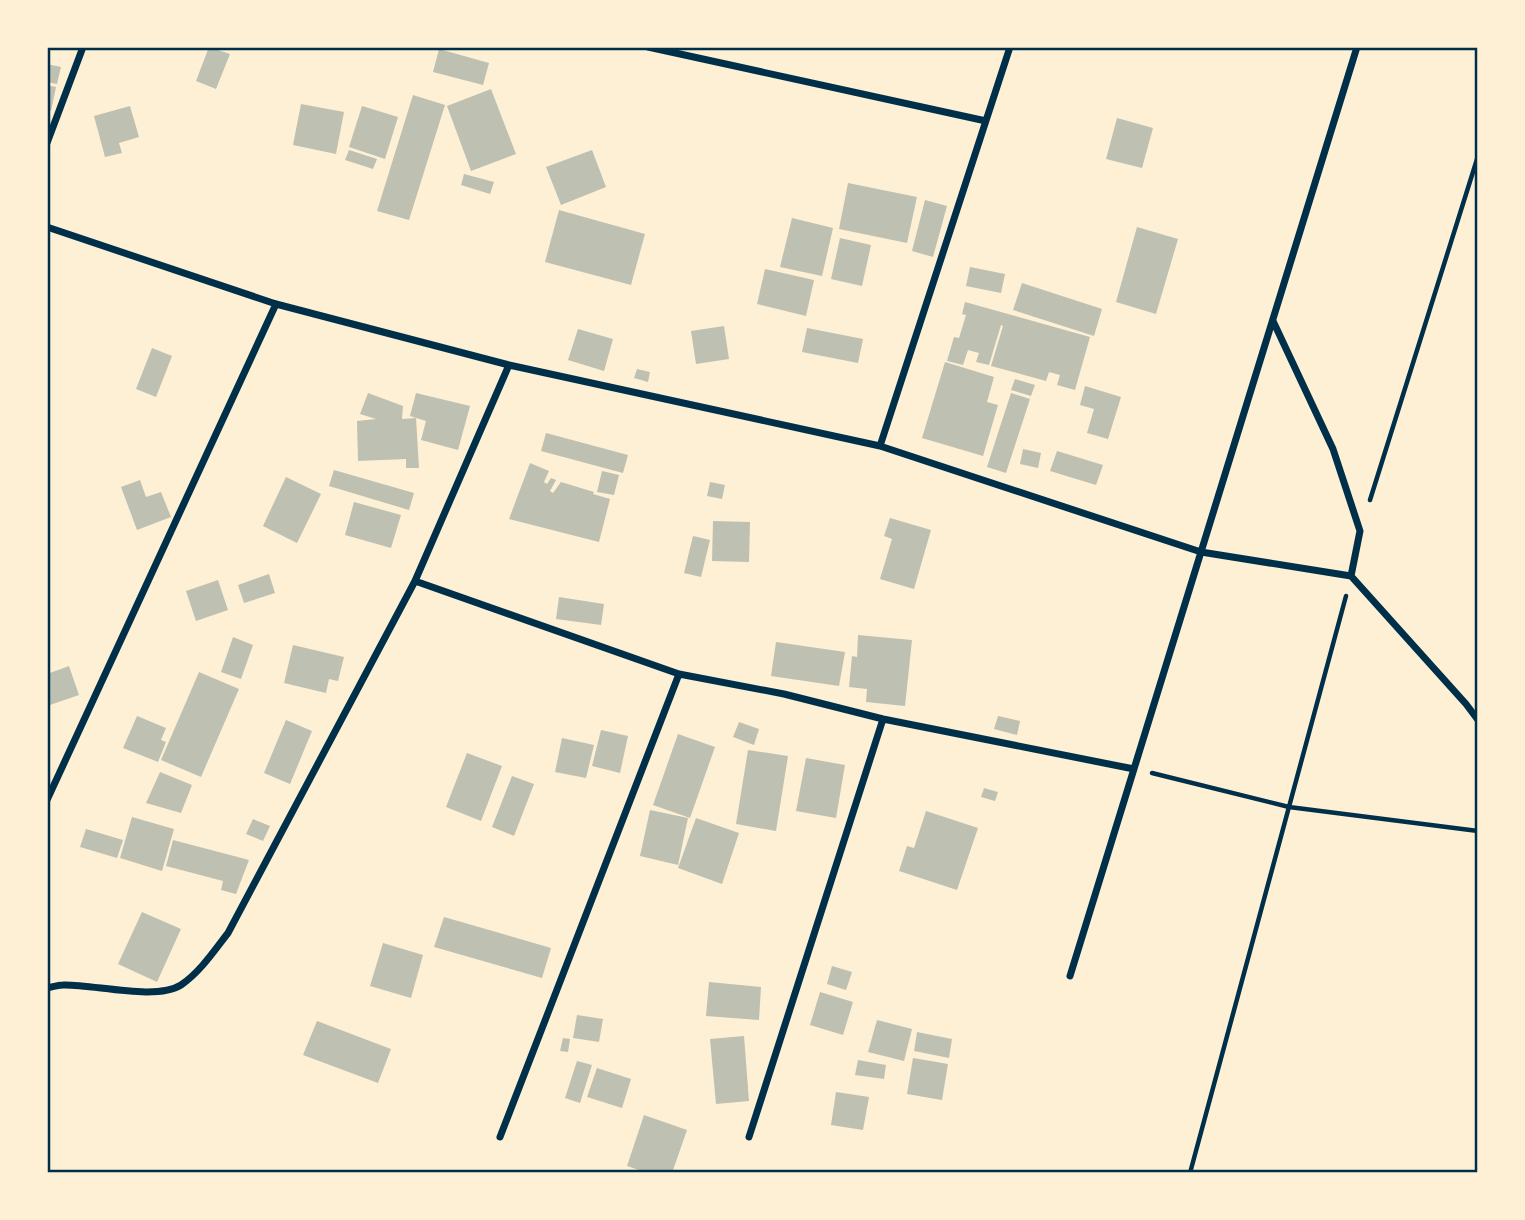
<svg xmlns="http://www.w3.org/2000/svg" width="1525" height="1220" font-family="'Nunito Sans',sans-serif">
  <style>
    .building { fill: #bec0b2 }
    .lines { fill: none; stroke-linecap: round; stroke-linejoin: round }
    .path { stroke: #003049; stroke-width: 4.5 }
    .minor { stroke: #003049; stroke-width: 7 }
    .neatline { fill: none; stroke: #003049; stroke-width: 2.5 }
  </style>
  <rect width="100%" height="100%" fill="#fdf0d5"/>
  <path class="building" d="M209,47L230,54L216,89L196,81Z
    M439,49L489,63L483,85L433,72Z
    M47,64L61,67L57,84L47,82Z
    M47,85L56,87L51,111L47,110Z
    M491,89L516,154L471,171L447,106Z
    M413,95L445,105L409,220L377,211Z
    M301,104L344,112L336,154L293,145Z
    M130,106L139,137L119,143L122,153L105,157L94,116Z
    M362,106L398,117L385,159L349,147Z
    M1117,118L1153,128L1142,168L1106,159Z
    M349,150L377,159L373,169L345,160Z
    M592,150L606,187L561,205L546,167Z
    M464,174L494,182L490,194L461,185Z
    M848,183L917,197L907,243L839,229Z
    M925,200L947,206L933,257L912,251Z
    M559,210L645,234L631,285L545,262Z
    M792,218L833,228L822,276L780,267Z
    M1137,227L1178,239L1156,314L1116,302Z
    M840,238L871,245L862,286L831,279Z
    M970,267L1005,274L1001,293L966,286Z
    M765,269L814,280L806,316L757,304Z
    M1022,283L1102,309L1094,336L1013,310Z
    M965,302L1090,337L1075,390L1057,385L1060,375L1049,372L1046,381L991,366L1003,326L1001,325L989,365L976,362L979,353L968,350L963,365L947,361L954,337L959,338L966,315L962,314Z
    M724,326L729,359L696,364L691,331Z
    M807,328L863,339L858,363L802,352Z
    M578,329L613,339L604,371L568,360Z
    M152,348L172,356L156,397L136,389Z
    M945,362L994,377L987,402L998,405L983,456L922,438Z
    M637,369L650,372L648,382L634,378Z
    M1015,379L1035,385L1031,396L1011,390Z
    M1085,386L1121,397L1108,439L1087,433L1094,409L1080,405Z
    M368,393L403,406L402,419L416,418L419,468H406V459L358,461L357,421L376,419L360,414Z
    M416,393L470,406L458,450L421,440L426,421L410,416Z
    M1011,393L1030,399L1006,473L987,467Z
    M546,433L628,455L623,473L541,451Z
    M1023,449L1041,453L1038,468L1020,464Z
    M1057,451L1103,465L1096,485L1050,471Z
    M530,463L549,471L544,482L547,484L551,478L556,480L550,491L553,493L561,482L594,492L593,494L610,499L599,542L509,519Z
    M334,470L414,493L409,510L329,486Z
    M602,471L619,475L614,495L597,492Z
    M286,477L321,494L297,543L263,526Z
    M140,480L146,497L161,492L171,517L137,530L121,487Z
    M710,482L725,485L722,499L707,496Z
    M354,502L401,515L391,548L345,535Z
    M890,518L931,530L914,589L880,579L892,539L884,536Z
    M713,521L750,522L749,562L712,561Z
    M693,536L710,540L701,577L684,573Z
    M269,574L275,593L244,603L238,585Z
    M218,580L228,610L196,621L186,591Z
    M559,597L604,604L601,625L556,619Z
    M858,635L912,640L905,706L866,702L867,689L849,687L852,656L857,657Z
    M233,637L253,645L241,679L221,672Z
    M776,642L845,652L839,686L771,676Z
    M293,645L344,657L338,681L329,679L326,693L284,683Z
    M69,666L79,695L47,706V674Z
    M199,672L239,689L201,777L161,760Z
    M137,716L166,728L161,740L166,742L158,762L123,748Z
    M998,716L1020,721L1017,735L994,729Z
    M286,720L312,731L290,784L264,773Z
    M739,722L759,729L754,745L733,737Z
    M601,730L628,736L620,773L592,766Z
    M678,734L715,747L690,818L653,805Z
    M562,738L594,745L586,778L555,772Z
    M748,750L788,756L776,831L736,824Z
    M467,753L502,766L481,821L446,807Z
    M806,758L845,765L836,818L796,811Z
    M160,772L192,785L181,813L146,803Z
    M512,776L534,784L514,836L492,827Z
    M984,788L998,792L995,801L981,797Z
    M650,810L688,818L678,865L640,856Z
    M926,811L978,828L957,890L899,871L907,846L914,848Z
    M132,817L174,829L162,871L120,858Z
    M696,818L739,833L722,884L678,868Z
    M253,819L270,826L263,841L246,834Z
    M86,829L123,840L117,858L80,847Z
    M173,840L249,860L236,894L221,890L223,881L166,866Z
    M142,912L181,929L157,982L118,964Z
    M444,917L551,948L542,978L434,947Z
    M383,943L423,955L411,998L370,986Z
    M832,966L852,972L846,990L827,984Z
    M709,982L761,987L759,1020L706,1016Z
    M820,992L853,1002L843,1035L810,1025Z
    M577,1015L603,1019L599,1042L573,1038Z
    M877,1020L912,1029L904,1061L868,1052Z
    M317,1021L391,1049L378,1083L303,1055Z
    M917,1032L952,1039L949,1058L914,1051Z
    M744,1036L749,1101L716,1104L710,1039Z
    M563,1038L570,1039L568,1052L560,1051Z
    M913,1058L948,1064L942,1100L907,1094Z
    M858,1060L886,1065L884,1079L855,1075Z
    M577,1061L592,1065L580,1103L565,1098Z
    M597,1068L631,1079L622,1108L587,1097Z
    M836,1092L869,1097L863,1130L831,1125Z
    M644,1115L687,1130L672,1173H648L627,1166Z"/>
  <g class="lines">
    <path class="path" d="M1370,500L1478,156
      M1152,773L1289,807L1478,831
      M1190,1173L1346,596"/>
    <path class="minor" d="M648,47L986,121
      M47,143L83,47
      M47,227L276,304L509,365L880,446L1201,552L1351,576
      M1273,321L1333,449L1360,531L1351,576L1466,704L1478,720
      M880,446L1010,47
      M415,581L679,674L784,694L883,719L1134,769
      M47,800L276,304
      M1070,976L1357,47
      M47,988C52,987 58,985 63,985C93,984 156,1001 181,985C200,972 214,951 228,933L415,581L509,365
      M500,1137L679,674
      M749,1137L883,719"/>
  </g>
  <rect width="1525" height="1220" fill="none" stroke="#fdf0d5" stroke-width="98"/>
  <rect x="49" y="49" width="1427" height="1122" class="neatline"/>
</svg>
